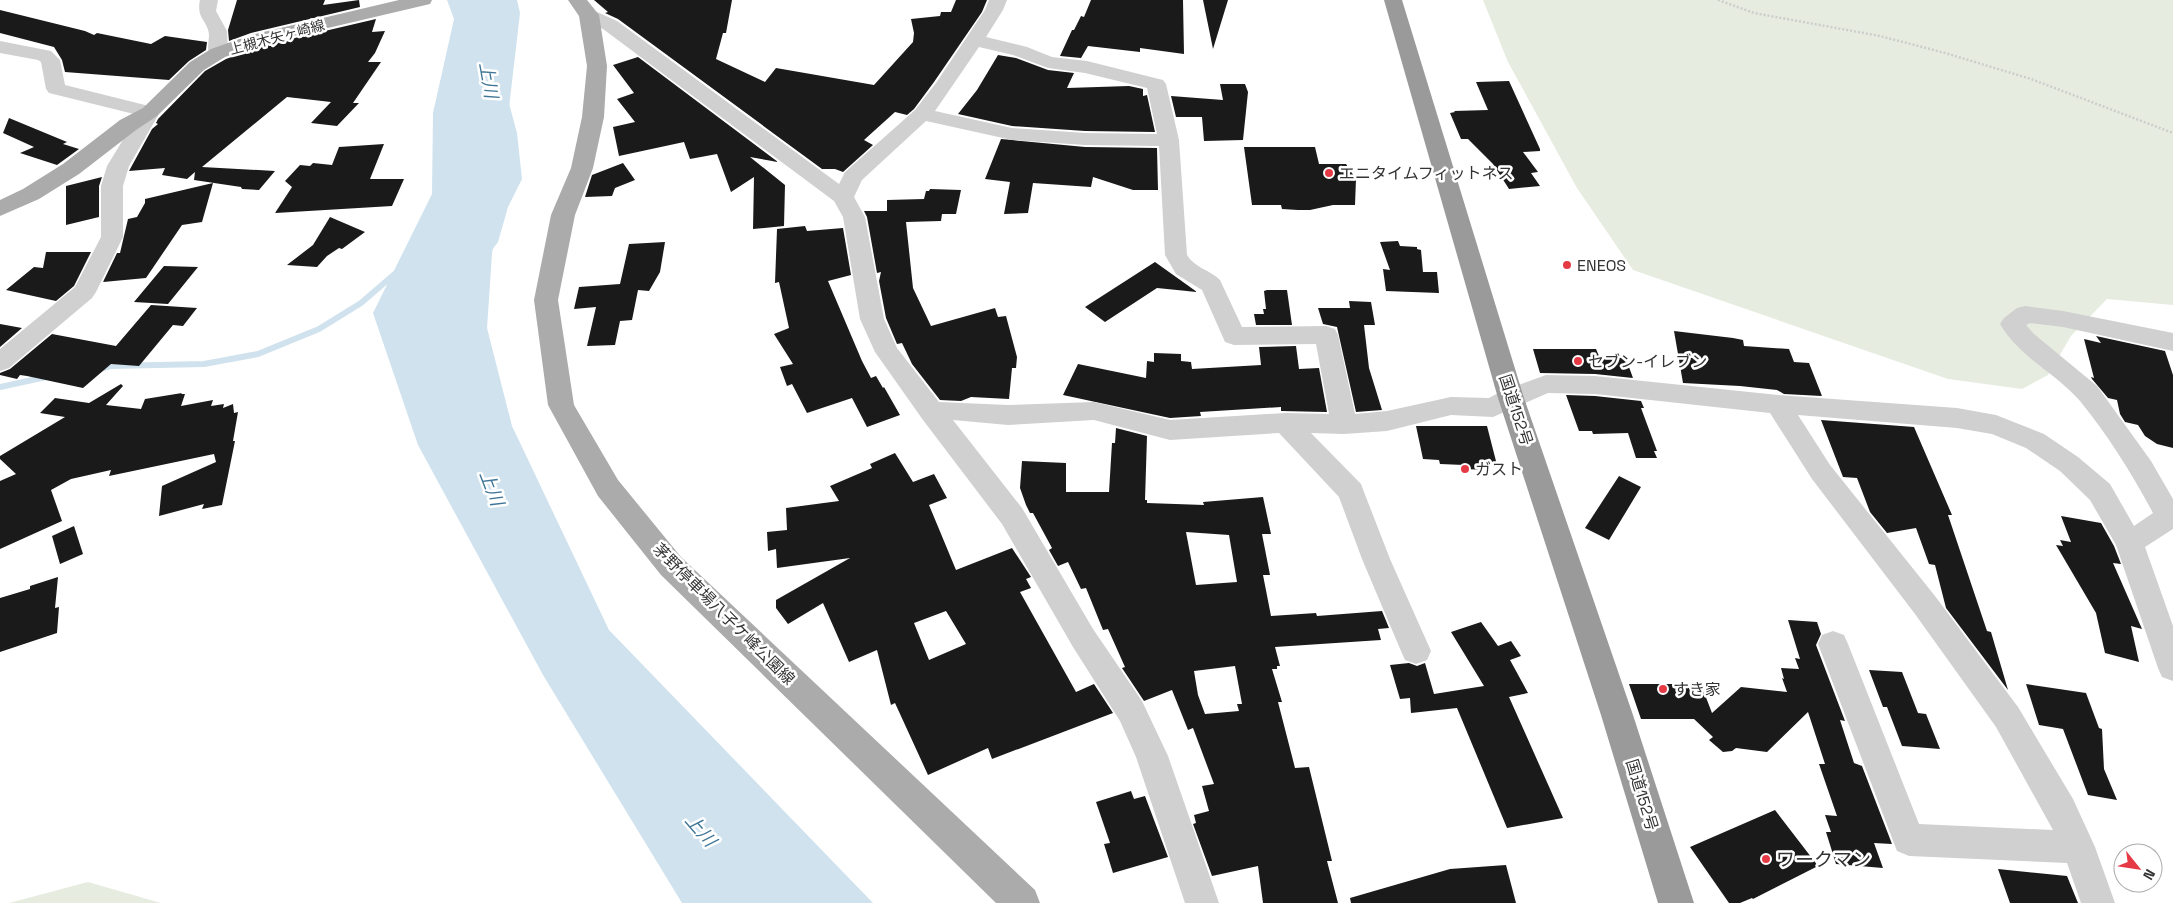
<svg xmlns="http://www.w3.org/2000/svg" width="2173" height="903" font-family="'Space Grotesk','Noto Sans JP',sans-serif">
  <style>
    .green { fill: #e6ecdf }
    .water { fill: #cfe2ee }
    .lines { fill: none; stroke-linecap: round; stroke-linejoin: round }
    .stream-far1 { stroke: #cfe2ee; stroke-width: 5 }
    .stream { stroke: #cfe2ee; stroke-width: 6 }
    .river { fill: #cfe2ee; fill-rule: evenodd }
    .building { fill: #1a1a1a; fill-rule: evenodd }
    .path { stroke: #cdcdcd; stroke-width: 2.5; stroke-dasharray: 2 2; stroke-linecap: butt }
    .minor { fill: #d0d0d0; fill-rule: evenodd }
    .major { fill: #ababab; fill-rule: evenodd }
    .highway { fill: #9a9a9a; fill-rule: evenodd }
    .poi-dot { fill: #e63946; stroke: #fff; stroke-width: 2 }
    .labels { text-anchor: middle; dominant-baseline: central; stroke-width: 5; stroke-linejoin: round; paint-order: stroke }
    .far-street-label { font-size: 14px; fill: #333; stroke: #fff }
    .poi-label { font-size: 16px; fill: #333; stroke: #fff; text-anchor: start }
    .street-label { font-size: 16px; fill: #333; stroke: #fff }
    .water-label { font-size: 18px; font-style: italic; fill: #3f7597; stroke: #fff }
    .near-poi-label { font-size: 19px; fill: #333; stroke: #fff; text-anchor: start }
  </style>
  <rect width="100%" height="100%" fill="#fff"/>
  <path class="green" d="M1483,0H2173V305L2107,299L2071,336L2048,375L2022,389L1948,379L1633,270L1577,188L1508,62Z
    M88,882L161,903H9Z"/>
  <path class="water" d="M447,0H517L520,13L492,254L487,328L512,426L609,630L873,903H682L543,675L418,445L373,313L432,194L433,113L454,19Z"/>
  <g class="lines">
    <path class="stream-far1" d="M494,188L505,179"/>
    <path class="stream" d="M101,369L111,366L204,364L258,354L319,329L361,303L397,272
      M0,387L46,377"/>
    <path class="river" d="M473,0H501L507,24L498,63L517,133L522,179L508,207L498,242L492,250L480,254L468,250L462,242L474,207L488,179L485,133L468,63L477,24Z"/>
  </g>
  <path class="building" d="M237,0H325L323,5L359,0L360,7L251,33L229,41L228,30Z
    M594,0H732L726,33H723L716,59L765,82L776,68L874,85L913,42L914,33L911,19L940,16L941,12H951L956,0H987L982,12L934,82L914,109L907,115L895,112L864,140L873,145L843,172L835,169H822L618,19L605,13L608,12Z
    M1091,0H1183L1184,54L1140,48V52L1088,46L1081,58L1060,56L1072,30H1074L1081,16L1084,17Z
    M1203,0H1228L1213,49Z
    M0,10L85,31L94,35L97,33L151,44L165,36L207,42L206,50L189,61L169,80L65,72L62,60L54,47L0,33Z
    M376,19L372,32L385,31L375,53L368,62H381L353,103H359L337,126L311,123L331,102L287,97L202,167L275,171L259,190L242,189L241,187L194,180L195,172L187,179L162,175L165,168L129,171L152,129L158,124L156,123L158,119L205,71L226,59L265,45Z
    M998,55L1016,58L1048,70L1074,73L1067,88L1129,86L1143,89V96L1147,95L1155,132L1085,131L1012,126L958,114L977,90Z
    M638,57L778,162L750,157L785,185L784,226L753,229L754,177L731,192L717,154L690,159L684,142L619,156L613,127L635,122L617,99L634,93L613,65Z
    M1509,81L1540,149V151L1523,152L1538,172L1531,173L1540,186L1509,189L1493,164L1468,139H1461L1450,113L1455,112L1454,111L1488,110L1476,82Z
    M1220,84H1245L1248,92L1243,140L1204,141L1202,117H1176L1171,96L1223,100Z
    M9,118L67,142L63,144L79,149L57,165L20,153L34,147L3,133Z
    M1001,139L1085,147L1157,148L1158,190H1133L1093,177L1091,187L1033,183L1028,213L1004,214L1010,182L985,179Z
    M384,144L370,179H404L392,206L275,213L292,187L285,181L300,165L310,166L313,163L332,165L339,147Z
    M1244,147H1315L1319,164H1346L1356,179L1355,205H1333L1310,210H1298L1282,209L1281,205H1252Z
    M623,163L635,180L615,188L612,196L585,197L592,175Z
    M102,177L99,186V217L66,225V186Z
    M213,183L202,222L182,225L146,278L103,282L117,253H120L128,219L137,217L145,203V199Z
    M930,189L961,190L956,214H942L941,221L906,222L913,288L931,326L995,308L998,317L1006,316L1017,357L1016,368H1012L1009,399L971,397L961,401L940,400L912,364L902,343L897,344L886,318L879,281L881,272L877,273L867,217L864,211H887V200L924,199L926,191H929Z
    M330,217L365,232L342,249L339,248L327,256L317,267L287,265L313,245Z
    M805,226L807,231L843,228L851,275L828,281L862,361L871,378L876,376L883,388L884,387L900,415L867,427L852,398L807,413L792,384L787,386L780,367L793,364L774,334L789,328L779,282L775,283L777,229Z
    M1398,241L1400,246L1417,247V249L1421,250L1423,272H1437L1439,293L1386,291L1383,269L1390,270L1380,242Z
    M665,242L660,272L649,291L638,290L632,320L620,321L615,345L587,346L596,307L574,309L579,287L620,284L629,244Z
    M46,252H91L74,286L56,301L6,290L34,267L43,268Z
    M1155,262L1197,292L1157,288L1105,322L1085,307Z
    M164,266L198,267L168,304L134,302Z
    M1267,290H1287L1292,325H1256L1254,314H1264L1263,309H1266L1264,291Z
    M1349,301L1371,302L1375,325H1364L1369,368L1382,410L1356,412L1337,327L1323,324L1318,308H1350Z
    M151,305L197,308L183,326L173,325L139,366L111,364L83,388L27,376L20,375L17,379L0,375V373L10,369L52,334L116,346Z
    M0,324L22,328L0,347Z
    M1674,331L1733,338L1743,340L1744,346L1789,349L1794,362L1809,363L1822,396L1784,394L1777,390L1740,386L1683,383Z
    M2096,336L2165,351L2173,375V448L2157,444L2145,436L2138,425L2125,422L2120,414L2117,400L2108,398L2092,379L2091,377L2094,378L2084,339L2101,343Z
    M1296,346L1299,369L1319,368L1327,412L1281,411V407L1200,412L1201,416L1170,418L1063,395L1078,364L1146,378L1147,361L1154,362V353L1181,354V361L1191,362L1192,369L1261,365L1259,347Z
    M1533,349H1596L1599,356H1625L1633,378L1595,374L1540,373Z
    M121,384L123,386L106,405L141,409L145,399L182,393L181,394H185L181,406L213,400L211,406L224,404L223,408L233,404L234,413L238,412L233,441H235L222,505L202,509L204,504L159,516L162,486L216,462L214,454L109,476L111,470L71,479L51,490L62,521L0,549V481L16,474L0,459V456L65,417L40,413L55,398L89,403Z
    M1566,395L1595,396L1641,401L1644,408H1641L1657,451H1654L1657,458H1636L1628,433L1593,434L1592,431H1579Z
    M1821,420L1914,427L1952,515H1948L1987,631L1991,632L2008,690L1946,608L1935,565L1929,564L1916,528L1887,533L1870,512L1857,478L1843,477Z
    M1416,426H1487L1497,465H1486L1487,470L1465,469L1464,465L1440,464L1439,460L1423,459Z
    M1116,428L1147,436L1145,500H1147V503L1204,505L1203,502L1263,497L1271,534H1262L1270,575H1263L1271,616L1316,613L1317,616L1382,611L1389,628L1378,629L1381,640L1275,647L1280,666H1277V669H1272L1282,702H1278L1295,768L1309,767L1332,861H1327L1338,903H1263L1258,866L1212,876L1193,824L1196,823L1194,815L1209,811L1202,786L1214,784L1193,728L1188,730L1172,690L1144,701L1122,668L1125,667L1108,629L1103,630L1086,588L1081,589L1068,562L1058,566L1049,550L1052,548L1033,513H1030L1026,505L1020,488L1022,461L1066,463V492H1109L1112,443H1115ZM1186,532L1229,535L1237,582L1196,585ZM1235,666L1242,704H1237L1239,711L1205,714L1198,695L1194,671Z
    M895,453L913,482L934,474L947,498L929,505L956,570L1012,548L1031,577L1026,579L1031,588L1020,592L1076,692L1094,684L1113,713L992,759L988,748L928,775L895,703L891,705L877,650L849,662L823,603L788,624L776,608V600L850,558L777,568L776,549L768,551L767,532L787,530L786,508L839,501L830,486L872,468L870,464ZM946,611L966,644L929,660L914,623Z
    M1619,476L1641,487L1609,540L1585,528Z
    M2061,516L2101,523L2114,546L2121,564L2113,563L2142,629L2131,626L2139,662L2105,653L2096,613L2056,545L2063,546L2060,540L2071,542Z
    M74,526L83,554L60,564L52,536Z
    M58,577L55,608L59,607L57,633L0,652V598L30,589V586Z
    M1788,620L1817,622L1821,634L1816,645L1845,721L1840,720L1854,763L1862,766L1892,844L1874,843L1883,868L1836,864L1826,832H1831L1825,815L1837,816L1819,764H1825L1808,712L1767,752L1736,748L1732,751L1723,752L1709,740L1713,737L1694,719H1641L1629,684H1681V686L1702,687L1712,713L1741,687L1787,692L1782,678L1784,679L1781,668L1799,669L1795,658L1800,659Z
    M1481,622L1498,646L1511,641L1521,656L1510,660L1528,693L1509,697L1563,818L1507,828L1457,708L1411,713L1410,698L1400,699L1390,665L1409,663L1417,666L1425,663L1434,694L1484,686L1451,632Z
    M1869,670L1902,672L1918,713L1926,714L1940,749L1902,746L1887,707H1883Z
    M2026,684L2086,693L2099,728L2102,729L2104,769L2117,800L2088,795L2063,729L2039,725Z
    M1131,791L1134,799L1145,796L1168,857L1113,873L1104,844L1110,843L1096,802Z
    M1775,810L1818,866L1753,899L1752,898L1740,903H1729L1690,847Z
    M1506,865L1516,903H1351L1350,898L1450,869Z
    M1998,869L2067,876L2078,903H2010Z"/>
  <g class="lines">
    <path class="path" d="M1718,0L1754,13L1880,36L1945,53L2031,79L2173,133"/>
    <path class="minor" d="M200,0H218L216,11L227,31L228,53L225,57L218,59L211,57C206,50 209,42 209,34C207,19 196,19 200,0Z
      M989,0H1007L1003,10L986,37L1027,47L1052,57L1087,61L1163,80L1166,84L1179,140L1187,255C1195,268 1210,270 1220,280L1242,327L1326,326L1335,329L1338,335L1355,414L1387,411L1451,397L1489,398L1502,391L1546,375L1595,376L1778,395L1957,408L1996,415L2044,434L2078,457L2110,484L2134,526L2153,513C2132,474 2108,435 2080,401C2056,373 2020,358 2000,324L2004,318L2017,308L2025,306L2063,311L2173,333V351L2063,327L2030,323L2026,325L2034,334L2097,386L2151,461L2173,499V529L2145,547L2173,626V681L2162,677L2158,668L2116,545L2090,500L2060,471L2026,448L1992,434L1957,428L1798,415L1830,465L1935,596L2018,707L2073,799L2095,847L2115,903H2081L2067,863L1909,856L1897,851L1818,644L1822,635L1833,631L1844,635L1848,644L1919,824L2053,830L1996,727L1915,614L1812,479L1770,413L1595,394L1548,393L1493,417L1451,415L1387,431L1344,434L1311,433L1361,484L1364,492L1390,559L1431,651L1427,660L1416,664L1405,660L1401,651L1362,559L1339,497L1279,433L1170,440L1094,420L1008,425L953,420L1022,508L1093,629L1142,701L1168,756L1219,903H1185L1136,757L1120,721L1073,647L1002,524L923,420L875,352L860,319L843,217L834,201L603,29L583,19L580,15L583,11L589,9L595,11L617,21L839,184L845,172L915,110L936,83L985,10ZM979,47L1013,55L1048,68L1085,73L1147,88L1157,134L1085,133L1012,128L935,111ZM926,121L1012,140L1085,145L1159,146L1165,255L1176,274L1202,290L1225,342L1234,345L1316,344L1329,414L1285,413L1170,420L1094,402L1008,405L939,402L897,348L884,319L865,217L854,197L862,180Z
      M0,41L51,51L60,60L65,85L157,108L160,112L129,166L123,186V237L96,292L92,298L9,368L0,371V349L75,287L101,237V186L107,166L138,115L49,93L46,89L41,62L38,60L0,53Z"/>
    <path class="major" d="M399,0H432L430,4L264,43L225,57L204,70L157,116L136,130L79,174L39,199L0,216V200L23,189L63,164L120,120L143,108L190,62L211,49L251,35Z
      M568,0H587L599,15L607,66L604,117L593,168L575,215L558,300L574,405L618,480L681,557L1035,890L1040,903H996L661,575L598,496L548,405L534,300L551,215L571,168L582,117L587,66L579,16Z"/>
    <path class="highway" d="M1384,0H1402L1524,398L1633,715L1694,903H1658L1601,715L1498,398Z"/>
  </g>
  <g class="poi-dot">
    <circle cx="1329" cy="173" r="5"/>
    <circle cx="1567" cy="265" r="5"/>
    <circle cx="1578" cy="361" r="5"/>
    <circle cx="1465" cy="469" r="5"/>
    <circle cx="1663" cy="689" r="5"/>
    <circle cx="1766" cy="859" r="5"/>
  </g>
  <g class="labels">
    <g class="far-street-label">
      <text transform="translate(277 37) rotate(-15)">上槻木矢ヶ崎線</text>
    </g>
    <g class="poi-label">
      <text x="1339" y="173">エニタイムフィットネス</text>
      <text x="1577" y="265">ENEOS</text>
      <text x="1588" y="361">セブン-イレブン</text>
      <text x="1475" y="469">ガスト</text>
      <text x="1673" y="689">すき家</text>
    </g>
    <g class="street-label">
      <text transform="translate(1516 410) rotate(72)">国道152号</text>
      <text transform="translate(724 614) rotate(45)">茅野停車場八子ケ峰公園線</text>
      <text transform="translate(1642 795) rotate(73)">国道152号</text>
    </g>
    <g class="water-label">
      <text transform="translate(489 80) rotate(80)">上川</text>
      <text transform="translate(492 488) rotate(69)">上川</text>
      <text transform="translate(701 830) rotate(49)">上川</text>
    </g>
    <g class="near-poi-label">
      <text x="1776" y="859">ワークマン</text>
    </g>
  </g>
  <g transform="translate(2138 868) rotate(120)"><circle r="24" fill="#ffffff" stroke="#adadad"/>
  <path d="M0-4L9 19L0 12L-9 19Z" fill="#e63946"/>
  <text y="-8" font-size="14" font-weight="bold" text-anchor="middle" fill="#333333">N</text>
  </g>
</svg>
